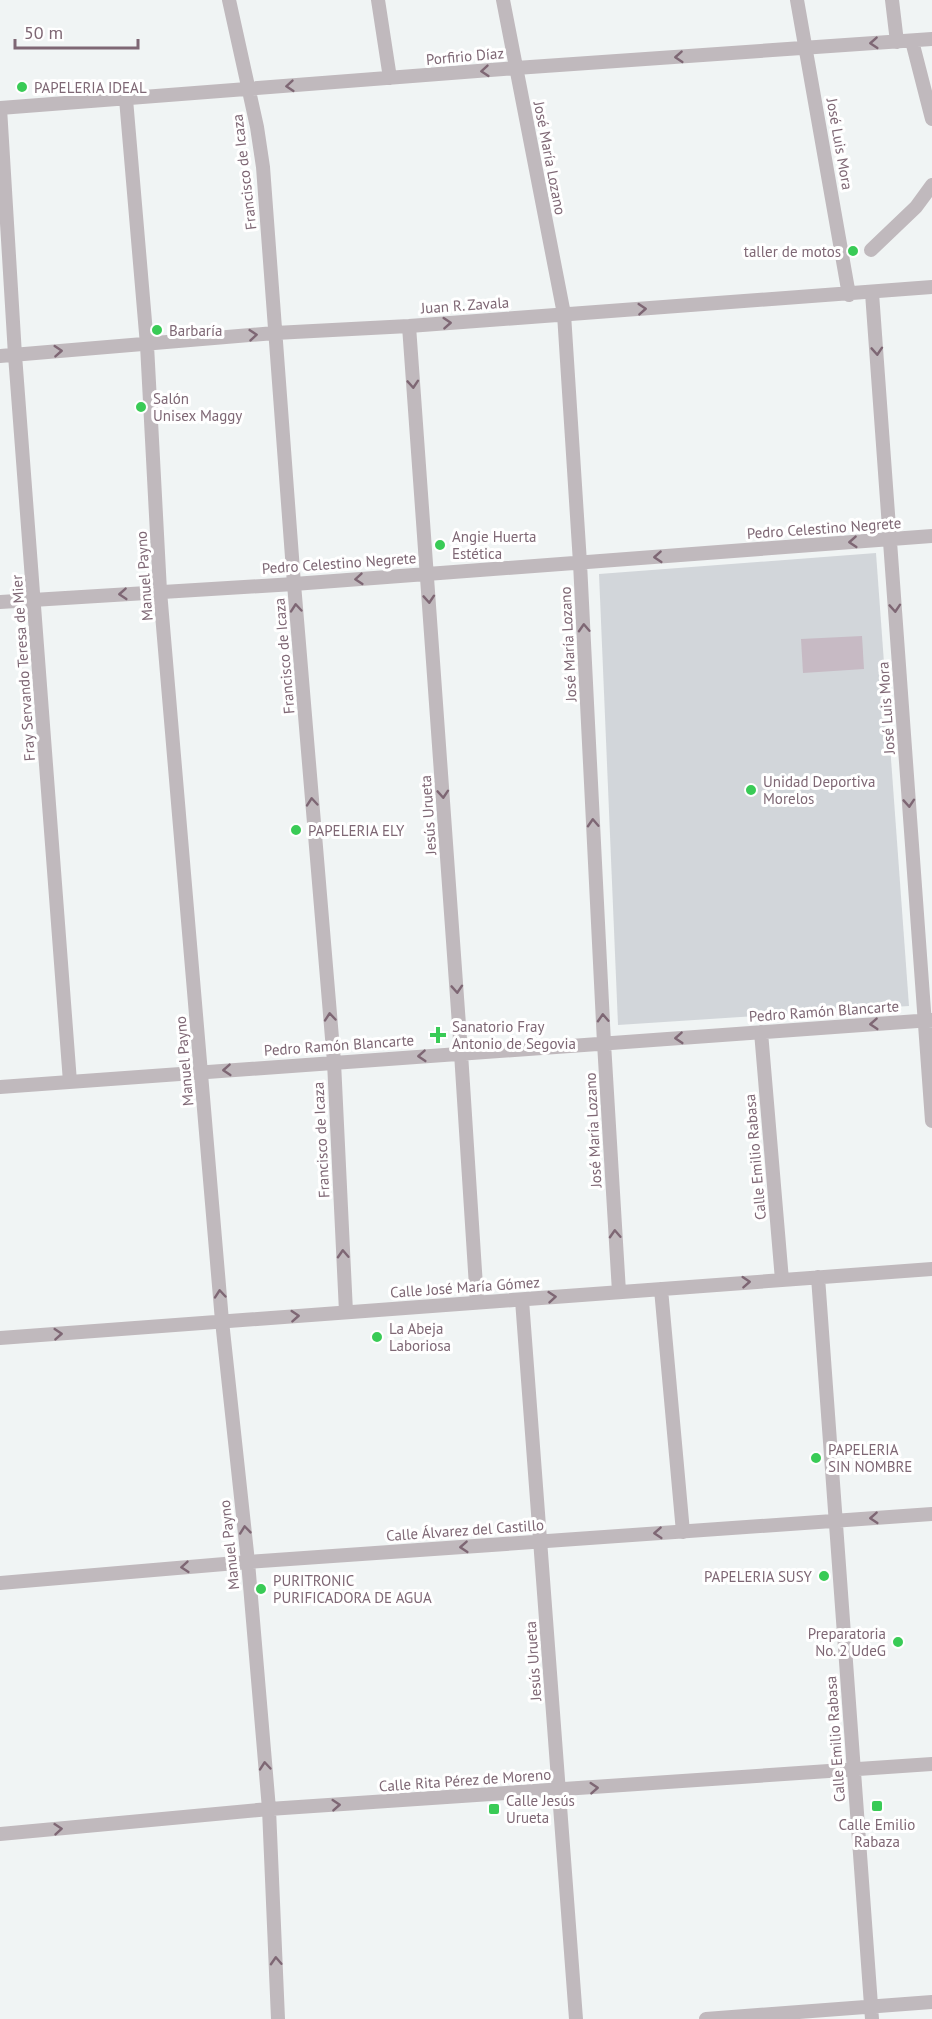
<svg xmlns="http://www.w3.org/2000/svg" width="932" height="2019" font-family="'PT Sans',sans-serif">
  <style>
    .green { fill: #d2d6da }
    .water { fill: #c7bac4 }
    .lines { fill: none; stroke-linecap: round; stroke-linejoin: round }
    .minor { stroke: #c0b9bd; stroke-width: 14 }
    .oneway { stroke: #7e6774 }
    .poi-dot { fill: #39cb56; stroke: #fff; stroke-width: 2 }
    .labels { text-anchor: middle; dominant-baseline: central; stroke-width: 6; stroke-linejoin: round; paint-order: stroke }
    .street-label { font-size: 15px; fill: #7e6774; stroke: #fff }
    .poi-label { font-size: 15px; fill: #7e6774; stroke: #fff; text-anchor: start }
  </style>
  <rect width="100%" height="100%" fill="#f0f4f4"/>
  <path class="green" d="M876,553L909,1006L618,1025L599,574Z"/>
  <path class="water" d="M862,636L864,669L803,673L801,639Z"/>
  <g class="lines">
    <path class="minor" d="M229,0L257,127L263,167L294,584L334,1062L346,1312
      M378,0L390,78
      M503,0L564,314L580,563L604,1043L619,1292
      M797,0L849,295
      M892,0L897,42
      M912,41L932,119
      M126,99L147,345L160,591L222,1321L248,1562L269,1809L278,2019
      M0,108L15,355L70,1082
      M0,108L516,68L932,39
      M871,250L916,207L932,185
      M872,293L932,1121
      M409,326L461,1053L477,1302
      M0,356L275,333L409,326L932,287
      M0,602L294,584L932,536
      M761,1032L782,1280
      M0,1087L932,1020
      M818,1277L872,2019
      M661,1289L683,1532
      M522,1300L576,2019
      M0,1338L932,1269
      M0,1583L248,1562L932,1514
      M0,1834L269,1809L932,1764
      M706,2019L932,2002"/>
  </g>
  <defs><path id="oneway-chevron" d="M-2-3.5L2.5 0L-2 3.5" fill="none" stroke-width="1.6" stroke-linecap="round" stroke-linejoin="round" transform="scale(1.5)"/></defs>
  <g class="oneway">
    <use href="#oneway-chevron" transform="translate(874 43) rotate(176)"/>
    <use href="#oneway-chevron" transform="translate(679 57) rotate(176)"/>
    <use href="#oneway-chevron" transform="translate(485 71) rotate(175)"/>
    <use href="#oneway-chevron" transform="translate(290 86) rotate(175)"/>
    <use href="#oneway-chevron" transform="translate(642 309) rotate(-4)"/>
    <use href="#oneway-chevron" transform="translate(447 323) rotate(-4)"/>
    <use href="#oneway-chevron" transform="translate(253 335) rotate(-5)"/>
    <use href="#oneway-chevron" transform="translate(58 351) rotate(-4)"/>
    <use href="#oneway-chevron" transform="translate(877 351) rotate(86)"/>
    <use href="#oneway-chevron" transform="translate(413 384) rotate(86)"/>
    <use href="#oneway-chevron" transform="translate(853 542) rotate(176)"/>
    <use href="#oneway-chevron" transform="translate(658 557) rotate(176)"/>
    <use href="#oneway-chevron" transform="translate(359 579) rotate(175)"/>
    <use href="#oneway-chevron" transform="translate(123 594) rotate(176)"/>
    <use href="#oneway-chevron" transform="translate(429 599) rotate(86)"/>
    <use href="#oneway-chevron" transform="translate(296 608) rotate(-95)"/>
    <use href="#oneway-chevron" transform="translate(895 608) rotate(86)"/>
    <use href="#oneway-chevron" transform="translate(584 628) rotate(-93)"/>
    <use href="#oneway-chevron" transform="translate(443 794) rotate(86)"/>
    <use href="#oneway-chevron" transform="translate(312 802) rotate(-95)"/>
    <use href="#oneway-chevron" transform="translate(909 803) rotate(86)"/>
    <use href="#oneway-chevron" transform="translate(593 823) rotate(-93)"/>
    <use href="#oneway-chevron" transform="translate(457 989) rotate(86)"/>
    <use href="#oneway-chevron" transform="translate(330 1017) rotate(-95)"/>
    <use href="#oneway-chevron" transform="translate(603 1018) rotate(-93)"/>
    <use href="#oneway-chevron" transform="translate(874 1024) rotate(176)"/>
    <use href="#oneway-chevron" transform="translate(679 1038) rotate(176)"/>
    <use href="#oneway-chevron" transform="translate(422 1056) rotate(176)"/>
    <use href="#oneway-chevron" transform="translate(227 1070) rotate(176)"/>
    <use href="#oneway-chevron" transform="translate(615 1234) rotate(-93)"/>
    <use href="#oneway-chevron" transform="translate(343 1254) rotate(-93)"/>
    <use href="#oneway-chevron" transform="translate(746 1282) rotate(-4)"/>
    <use href="#oneway-chevron" transform="translate(220 1294) rotate(-95)"/>
    <use href="#oneway-chevron" transform="translate(552 1297) rotate(-5)"/>
    <use href="#oneway-chevron" transform="translate(295 1316) rotate(-4)"/>
    <use href="#oneway-chevron" transform="translate(58 1334) rotate(-4)"/>
    <use href="#oneway-chevron" transform="translate(874 1518) rotate(176)"/>
    <use href="#oneway-chevron" transform="translate(245 1530) rotate(-96)"/>
    <use href="#oneway-chevron" transform="translate(658 1533) rotate(176)"/>
    <use href="#oneway-chevron" transform="translate(464 1547) rotate(176)"/>
    <use href="#oneway-chevron" transform="translate(185 1567) rotate(175)"/>
    <use href="#oneway-chevron" transform="translate(265 1766) rotate(-95)"/>
    <use href="#oneway-chevron" transform="translate(594 1788) rotate(-4)"/>
    <use href="#oneway-chevron" transform="translate(336 1805) rotate(-4)"/>
    <use href="#oneway-chevron" transform="translate(58 1829) rotate(-5)"/>
    <use href="#oneway-chevron" transform="translate(276 1961) rotate(-93)"/>
  </g>
  <g class="poi-dot">
    <circle cx="22" cy="87" r="6"/>
    <circle cx="853" cy="251" r="6"/>
    <circle cx="157" cy="330" r="6"/>
    <circle cx="141" cy="407" r="6"/>
    <circle cx="440" cy="545" r="6"/>
    <circle cx="751" cy="790" r="6"/>
    <circle cx="296" cy="830" r="6"/>
    <path d="M435 1026h6v6h6v6h-6v6h-6v-6h-6v-6h6z"/>
    <circle cx="377" cy="1337" r="6"/>
    <circle cx="816" cy="1458" r="6"/>
    <circle cx="824" cy="1576" r="6"/>
    <circle cx="261" cy="1589" r="6"/>
    <circle cx="898" cy="1642" r="6"/>
    <rect x="871" y="1800" width="12" height="12" rx="3"/>
    <rect x="488" y="1803" width="12" height="12" rx="3"/>
  </g>
  <g class="labels">
    <g class="street-label">
      <text transform="translate(465 56) rotate(-5)">Porfirio Díaz</text>
      <text transform="translate(840 144) rotate(80)">José Luis Mora</text>
      <text transform="translate(550 158) rotate(79)">José María Lozano</text>
      <text transform="translate(244 172) rotate(-97)">Francisco de Icaza</text>
      <text transform="translate(465 305) rotate(-4)">Juan R. Zavala</text>
      <text transform="translate(824 528) rotate(-4)">Pedro Celestino Negrete</text>
      <text transform="translate(339 563) rotate(-4)">Pedro Celestino Negrete</text>
      <text transform="translate(144 576) rotate(-94)">Manuel Payno</text>
      <text transform="translate(568 644) rotate(-93)">José María Lozano</text>
      <text transform="translate(284 656) rotate(-95)">Francisco de Icaza</text>
      <text transform="translate(23 668) rotate(-94)">Fray Servando Teresa de Mier</text>
      <text transform="translate(886 708) rotate(-94)">José Luis Mora</text>
      <text transform="translate(428 815) rotate(-94)">Jesús Urueta</text>
      <text transform="translate(824 1011) rotate(-4)">Pedro Ramón Blancarte</text>
      <text transform="translate(339 1045) rotate(-4)">Pedro Ramón Blancarte</text>
      <text transform="translate(184 1061) rotate(-95)">Manuel Payno</text>
      <text transform="translate(593 1130) rotate(-93)">José María Lozano</text>
      <text transform="translate(321 1140) rotate(-93)">Francisco de Icaza</text>
      <text transform="translate(755 1157) rotate(-95)">Calle Emilio Rabasa</text>
      <text transform="translate(465 1287) rotate(-4)">Calle José María Gómez</text>
      <text transform="translate(465 1530) rotate(-4)">Calle Álvarez del Castillo</text>
      <text transform="translate(229 1545) rotate(-96)">Manuel Payno</text>
      <text transform="translate(533 1661) rotate(-94)">Jesús Urueta</text>
      <text transform="translate(835 1739) rotate(-94)">Calle Emilio Rabasa</text>
      <text transform="translate(465 1780) rotate(-4)">Calle Rita Pérez de Moreno</text>
    </g>
    <g class="poi-label">
      <text x="34" y="87">PAPELERIA IDEAL</text>
      <text x="841" y="251" text-anchor="end">taller de motos</text>
      <text x="169" y="330">Barbaría</text>
      <text x="153" y="398">Salón<tspan x="153" dy="17">Unisex Maggy</tspan></text>
      <text x="452" y="536">Angie Huerta<tspan x="452" dy="17">Estética</tspan></text>
      <text x="763" y="781">Unidad Deportiva<tspan x="763" dy="17">Morelos</tspan></text>
      <text x="308" y="830">PAPELERIA ELY</text>
      <text x="452" y="1026">Sanatorio Fray<tspan x="452" dy="17">Antonio de Segovia</tspan></text>
      <text x="389" y="1328">La Abeja<tspan x="389" dy="17">Laboriosa</tspan></text>
      <text x="828" y="1449">PAPELERIA<tspan x="828" dy="17">SIN NOMBRE</tspan></text>
      <text x="812" y="1576" text-anchor="end">PAPELERIA SUSY</text>
      <text x="273" y="1580">PURITRONIC<tspan x="273" dy="17">PURIFICADORA DE AGUA</tspan></text>
      <text x="886" y="1633" text-anchor="end">Preparatoria<tspan x="886" dy="17">No. 2 UdeG</tspan></text>
      <text x="506" y="1800">Calle Jesús<tspan x="506" dy="17">Urueta</tspan></text>
      <text x="877" y="1824" text-anchor="middle">Calle Emilio<tspan x="877" dy="17">Rabaza</tspan></text>
    </g>
  </g>
  <path d="M15 39v9h123v-9" fill="none" stroke="#7e6774" stroke-width="3"/>
  <text x="24" y="39" font-size="18" fill="#7e6774" stroke="#ffffff" stroke-width="4.5" paint-order="stroke">50 m</text>
</svg>
